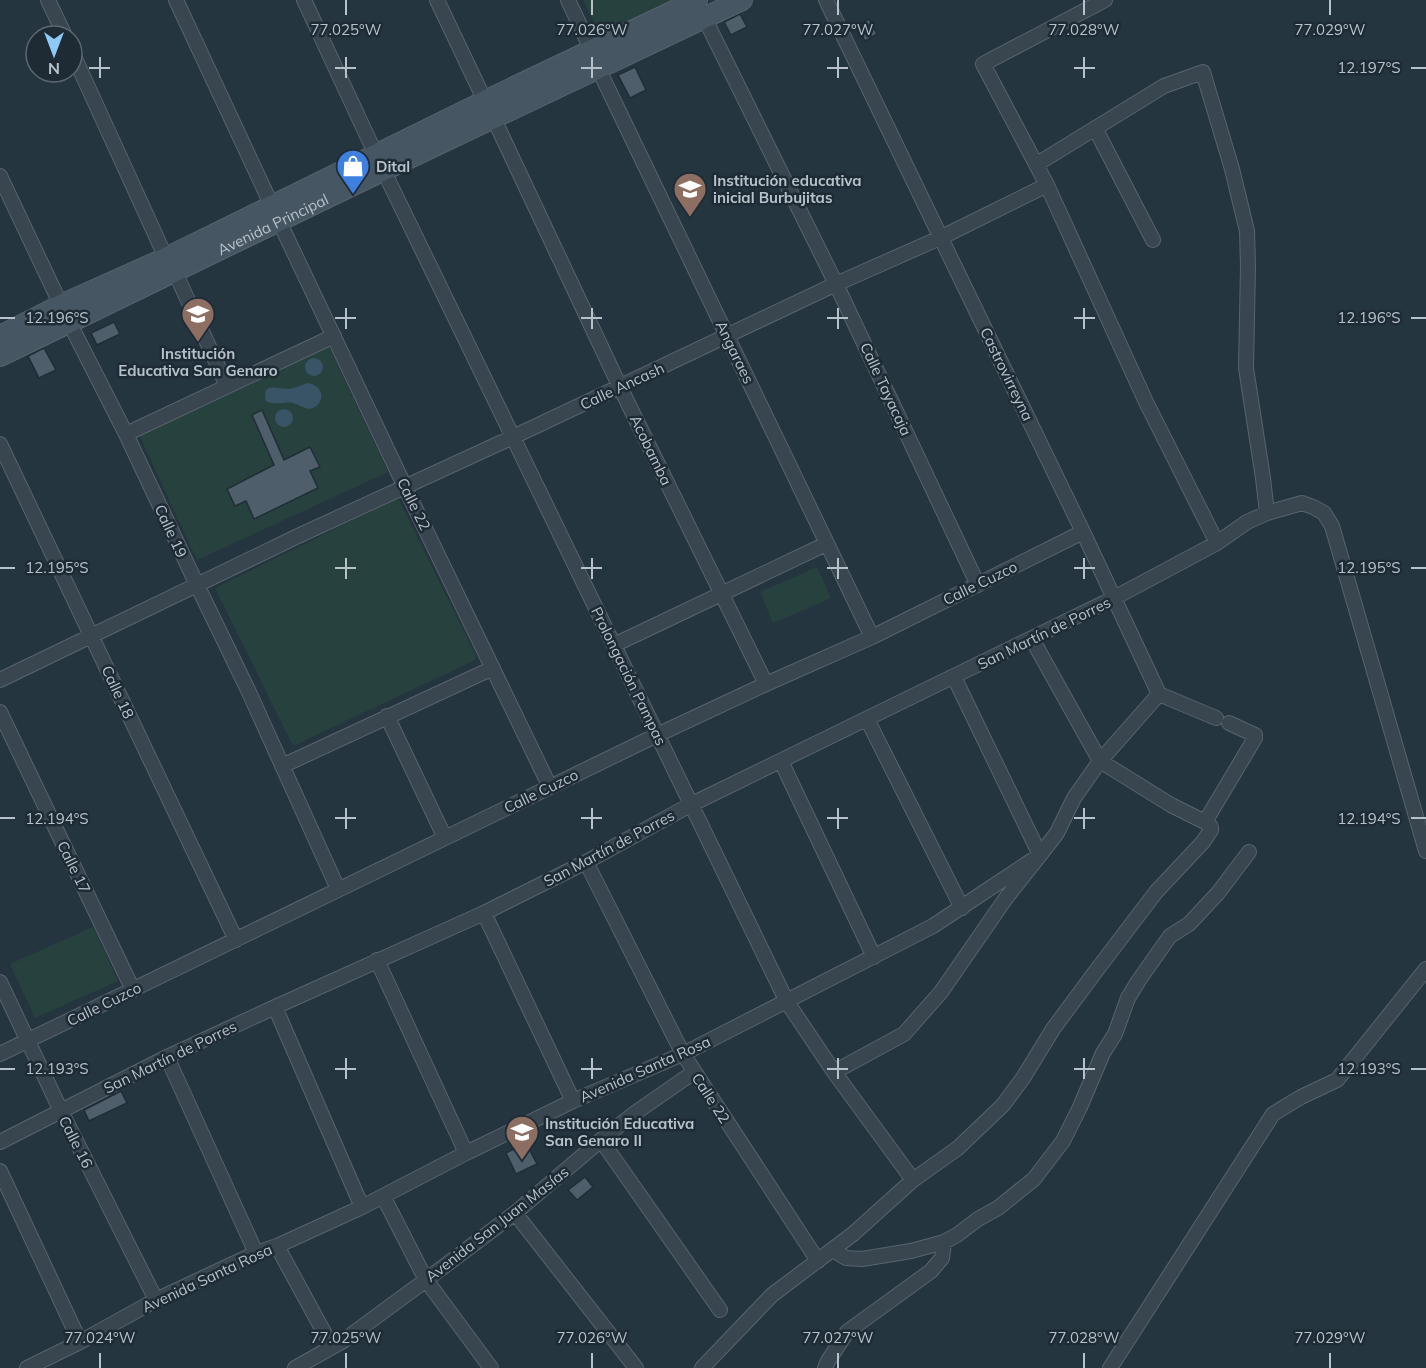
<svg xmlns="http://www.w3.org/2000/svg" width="1426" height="1368" font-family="Mulish,sans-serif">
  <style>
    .green { fill: #27413f }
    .water { fill: #395467 }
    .building { fill: #4e5f6b; stroke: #202d37; stroke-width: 1.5 }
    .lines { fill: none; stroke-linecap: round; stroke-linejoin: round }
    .street-casing { stroke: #57646d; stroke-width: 16 }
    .secondary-casing { stroke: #57646d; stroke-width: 22 }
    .street { stroke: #394650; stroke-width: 14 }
    .secondary { stroke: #475663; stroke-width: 20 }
    .ticks { fill: none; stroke: #b6c1ca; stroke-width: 2 }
    .labels { text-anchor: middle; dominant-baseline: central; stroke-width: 5; stroke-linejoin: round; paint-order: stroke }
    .poi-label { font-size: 15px; font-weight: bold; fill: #b6c1ca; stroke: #1e2b35; text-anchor: start }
    .street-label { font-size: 15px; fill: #b6c1ca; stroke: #1e2b35 }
    .ticks-label { font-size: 15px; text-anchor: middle; fill: #b6c1ca; stroke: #1e2b35; stroke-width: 5; stroke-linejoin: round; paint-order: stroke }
  </style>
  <rect width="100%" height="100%" fill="#253540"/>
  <path class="green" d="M583,0H680L602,38Z
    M328,345L388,472L197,560L138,433Z
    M399,500L476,656L475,660L295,745L292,744L216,590L217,587L392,501Z
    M817,567L831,598L773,623L760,592Z
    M93,927L118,981L35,1018L10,964Z"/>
  <path class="water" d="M305 367a9 9 0 1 1 18 0a9 9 0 1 1-18 0Z
    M308,383C321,385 327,399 315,407C307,412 301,405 293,403C284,401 274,406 266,401C261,381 278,389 289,389C295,388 302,385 308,383Z
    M275 418a9 9 0 1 1 18 0a9 9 0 1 1-18 0Z"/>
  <path class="building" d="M740,14L747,27L731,35L724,22Z
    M869,19L877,34L865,41L857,26Z
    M635,67L646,90L630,98L618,75Z
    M114,322L120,334L97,345L91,333Z
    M44,348L56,370L39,378L28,356Z
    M262,410L284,460L310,447L320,467L310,471L318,488L254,519L246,501L235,506L227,489L274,465L252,415Z
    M121,1091L127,1103L89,1121L84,1110Z
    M526,1143L537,1164L516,1174L506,1153Z
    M585,1177L593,1187L577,1200L568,1190Z"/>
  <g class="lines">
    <g class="street-casing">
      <path id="street" d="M48,0L65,36
        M176,0L272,206
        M304,0L376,155L787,1002L834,1072L913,1180
        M437,0L485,101
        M568,0L592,51
        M826,0L1083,532L1159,694L1216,718
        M701,11L836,284L978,585
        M72,52L166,258
        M598,68L872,637
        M493,117L620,387L766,684
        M1095,128L1153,240
        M1037,164L1164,86L1203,72L1232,169L1247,231L1248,266L1246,368L1263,478L1267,513
        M0,176L69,322L126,434L197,585L248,690L338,889
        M279,221L405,487L550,787
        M175,272L227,386
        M126,434L334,336
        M0,444L236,940
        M1217,543L1247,522L1267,513L1302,503L1313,507L1324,513L1332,526L1426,851
        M614,645L826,544
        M0,680L298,536L513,437L836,284L942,237L1047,185
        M0,712L133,990
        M387,716L445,838
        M867,719L962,908
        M781,761L874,957
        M282,766L493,668
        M1205,822L1255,738V735L1229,723
        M586,862L683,1054L818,1261
        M484,913L573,1101
        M377,960L466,1153
        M0,982L61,1111L156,1300
        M275,1007L362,1207
        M0,1054L657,735L766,684L872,637L1083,532
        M167,1057L256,1253
        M834,1072L904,1034L941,992L1006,898L1040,855L954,677
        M601,1140L720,1310
        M0,1142L167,1057L275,1007L484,913L586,862L692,804L1114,598L1217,543L1146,402L1047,185L983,64L1105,0
        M0,1171L80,1342
        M383,1196L426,1280L491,1368
        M515,1213L636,1368
        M277,1246L332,1347
        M833,1250L846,1258L862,1259L911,1251L944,1242L957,1235L978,1219L998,1208L1034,1179L1063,1141L1080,1107L1103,1053L1115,1034L1128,998L1139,980L1170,936L1189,924L1218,893L1249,852
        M27,1368L80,1342L156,1300L256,1253L277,1246L362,1207L466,1153L573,1101L683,1054L933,926L1040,855L1057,833L1074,798L1100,761L1159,694
        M295,1368L343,1341L426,1280L515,1213L601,1140L635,1113L694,1072
        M702,1368L772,1295L853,1234L913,1180L958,1148L1003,1105L1023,1078L1053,1029L1096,971L1156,892L1203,842L1211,830V827L1205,822L1171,805L1100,761L1032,639
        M825,1368L828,1361L847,1332L931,1271L942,1258L944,1242
        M1110,1368L1273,1114L1301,1097L1337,1080L1426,969"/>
    </g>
    <g class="secondary-casing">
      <g id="secondary">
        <path d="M0,336L61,305L166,258L485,101L697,0"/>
        <path id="s1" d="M0,356L384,170L742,0"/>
      </g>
    </g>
    <use href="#street" class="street"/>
    <use href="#secondary" class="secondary"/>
  </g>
  <path class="ticks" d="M346,0V15M592,0V15M838,0V15M1084,0V15M1330,0V15M100,57V78M346,57V78M592,57V78M838,57V78M1084,57V78M89,68H110M335,68H356M581,68H602M827,68H848M1074,68H1095M1411,68H1426M346,308V329M592,308V329M838,308V329M1084,308V329M0,318H15M335,318H356M581,318H602M827,318H848M1074,318H1095M1411,318H1426M346,558V579M592,558V579M838,558V579M1084,558V579M0,568H15M335,568H356M581,568H602M827,568H848M1074,568H1095M1411,568H1426M346,808V829M592,808V829M838,808V829M1084,808V829M0,818H15M335,818H356M581,818H602M827,818H848M1074,818H1095M1411,818H1426M346,1058V1079M592,1058V1079M838,1058V1079M1084,1058V1079M0,1069H15M335,1069H356M581,1069H602M827,1069H848M1074,1069H1095M1411,1069H1426M100,1353V1368M346,1353V1368M592,1353V1368M838,1353V1368M1084,1353V1368M1330,1353V1368"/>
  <defs>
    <g id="shop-pin" transform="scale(1.725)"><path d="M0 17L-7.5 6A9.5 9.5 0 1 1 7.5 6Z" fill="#3f7fe0" stroke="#1e2b35"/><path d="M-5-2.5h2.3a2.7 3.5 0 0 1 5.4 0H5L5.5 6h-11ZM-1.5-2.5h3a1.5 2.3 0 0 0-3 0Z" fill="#fff"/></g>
    <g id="school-pin" transform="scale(1.725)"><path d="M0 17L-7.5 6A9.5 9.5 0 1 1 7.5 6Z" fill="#8d6e63" stroke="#1e2b35"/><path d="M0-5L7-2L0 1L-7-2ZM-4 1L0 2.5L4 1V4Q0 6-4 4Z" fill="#fff"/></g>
  </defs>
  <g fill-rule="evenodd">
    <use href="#shop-pin" x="353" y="166"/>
    <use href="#school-pin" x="690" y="189"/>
    <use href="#school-pin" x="198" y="314"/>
    <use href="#school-pin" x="522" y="1132"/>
  </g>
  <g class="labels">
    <g class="poi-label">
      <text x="376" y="166">Dital</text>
      <text x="713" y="180">Institución educativa<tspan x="713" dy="17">inicial Burbujitas</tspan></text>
      <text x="198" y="353" text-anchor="middle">Institución<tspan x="198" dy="17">Educativa San Genaro</tspan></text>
      <text x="545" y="1123">Institución Educativa<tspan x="545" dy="17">San Genaro II</tspan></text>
    </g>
    <g class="street-label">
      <text stroke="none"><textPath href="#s1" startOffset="303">Avenida Principal</textPath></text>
      <text transform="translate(735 352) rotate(64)">Angaraes</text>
      <text transform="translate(1007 374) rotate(64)">Castrovirreyna</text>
      <text transform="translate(622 386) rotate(-25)">Calle Ancash</text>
      <text transform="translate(886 389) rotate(65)">Calle Tayacaja</text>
      <text transform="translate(651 450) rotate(64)">Acobamba</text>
      <text transform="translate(414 504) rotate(64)">Calle 22</text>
      <text transform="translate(171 531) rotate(65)">Calle 19</text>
      <text transform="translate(980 583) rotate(-26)">Calle Cuzco</text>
      <text transform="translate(1044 633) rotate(-26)">San Martín de Porres</text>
      <text transform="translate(629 676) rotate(64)">Prolongación Pampas</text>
      <text transform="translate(118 692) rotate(65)">Calle 18</text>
      <text transform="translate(541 791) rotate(-26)">Calle Cuzco</text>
      <text transform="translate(609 848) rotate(-28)">San Martín de Porres</text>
      <text transform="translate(74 867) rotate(64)">Calle 17</text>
      <text transform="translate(104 1004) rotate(-26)">Calle Cuzco</text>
      <text transform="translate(170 1057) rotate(-26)">San Martín de Porres</text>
      <text transform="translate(645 1069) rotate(-24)">Avenida Santa Rosa</text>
      <text transform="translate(711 1098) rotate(57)">Calle 22</text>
      <text transform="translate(76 1142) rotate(63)">Calle 16</text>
      <text transform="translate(497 1224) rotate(-38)">Avenida San Juan Masías</text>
      <text transform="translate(207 1278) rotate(-25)">Avenida Santa Rosa</text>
    </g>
  </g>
  <g class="ticks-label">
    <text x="346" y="35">77.025°W</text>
    <text x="592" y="35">77.026°W</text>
    <text x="838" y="35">77.027°W</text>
    <text x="1084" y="35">77.028°W</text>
    <text x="1330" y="35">77.029°W</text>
    <text x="1369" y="73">12.197°S</text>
    <text x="1369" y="323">12.196°S</text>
    <text x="57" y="323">12.196°S</text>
    <text x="1369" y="573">12.195°S</text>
    <text x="57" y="573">12.195°S</text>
    <text x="1369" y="824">12.194°S</text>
    <text x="57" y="824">12.194°S</text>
    <text x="1369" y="1074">12.193°S</text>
    <text x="57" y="1074">12.193°S</text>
    <text x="100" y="1343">77.024°W</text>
    <text x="346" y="1343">77.025°W</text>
    <text x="592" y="1343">77.026°W</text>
    <text x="838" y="1343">77.027°W</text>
    <text x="1084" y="1343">77.028°W</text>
    <text x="1330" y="1343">77.029°W</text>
  </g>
  <g transform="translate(54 54) rotate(180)"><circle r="28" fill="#1e2b35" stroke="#5b6771" stroke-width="1.5"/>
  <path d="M0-4.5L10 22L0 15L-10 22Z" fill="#8ec9f7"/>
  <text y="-9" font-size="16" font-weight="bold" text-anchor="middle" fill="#b6c1ca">N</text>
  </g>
</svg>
